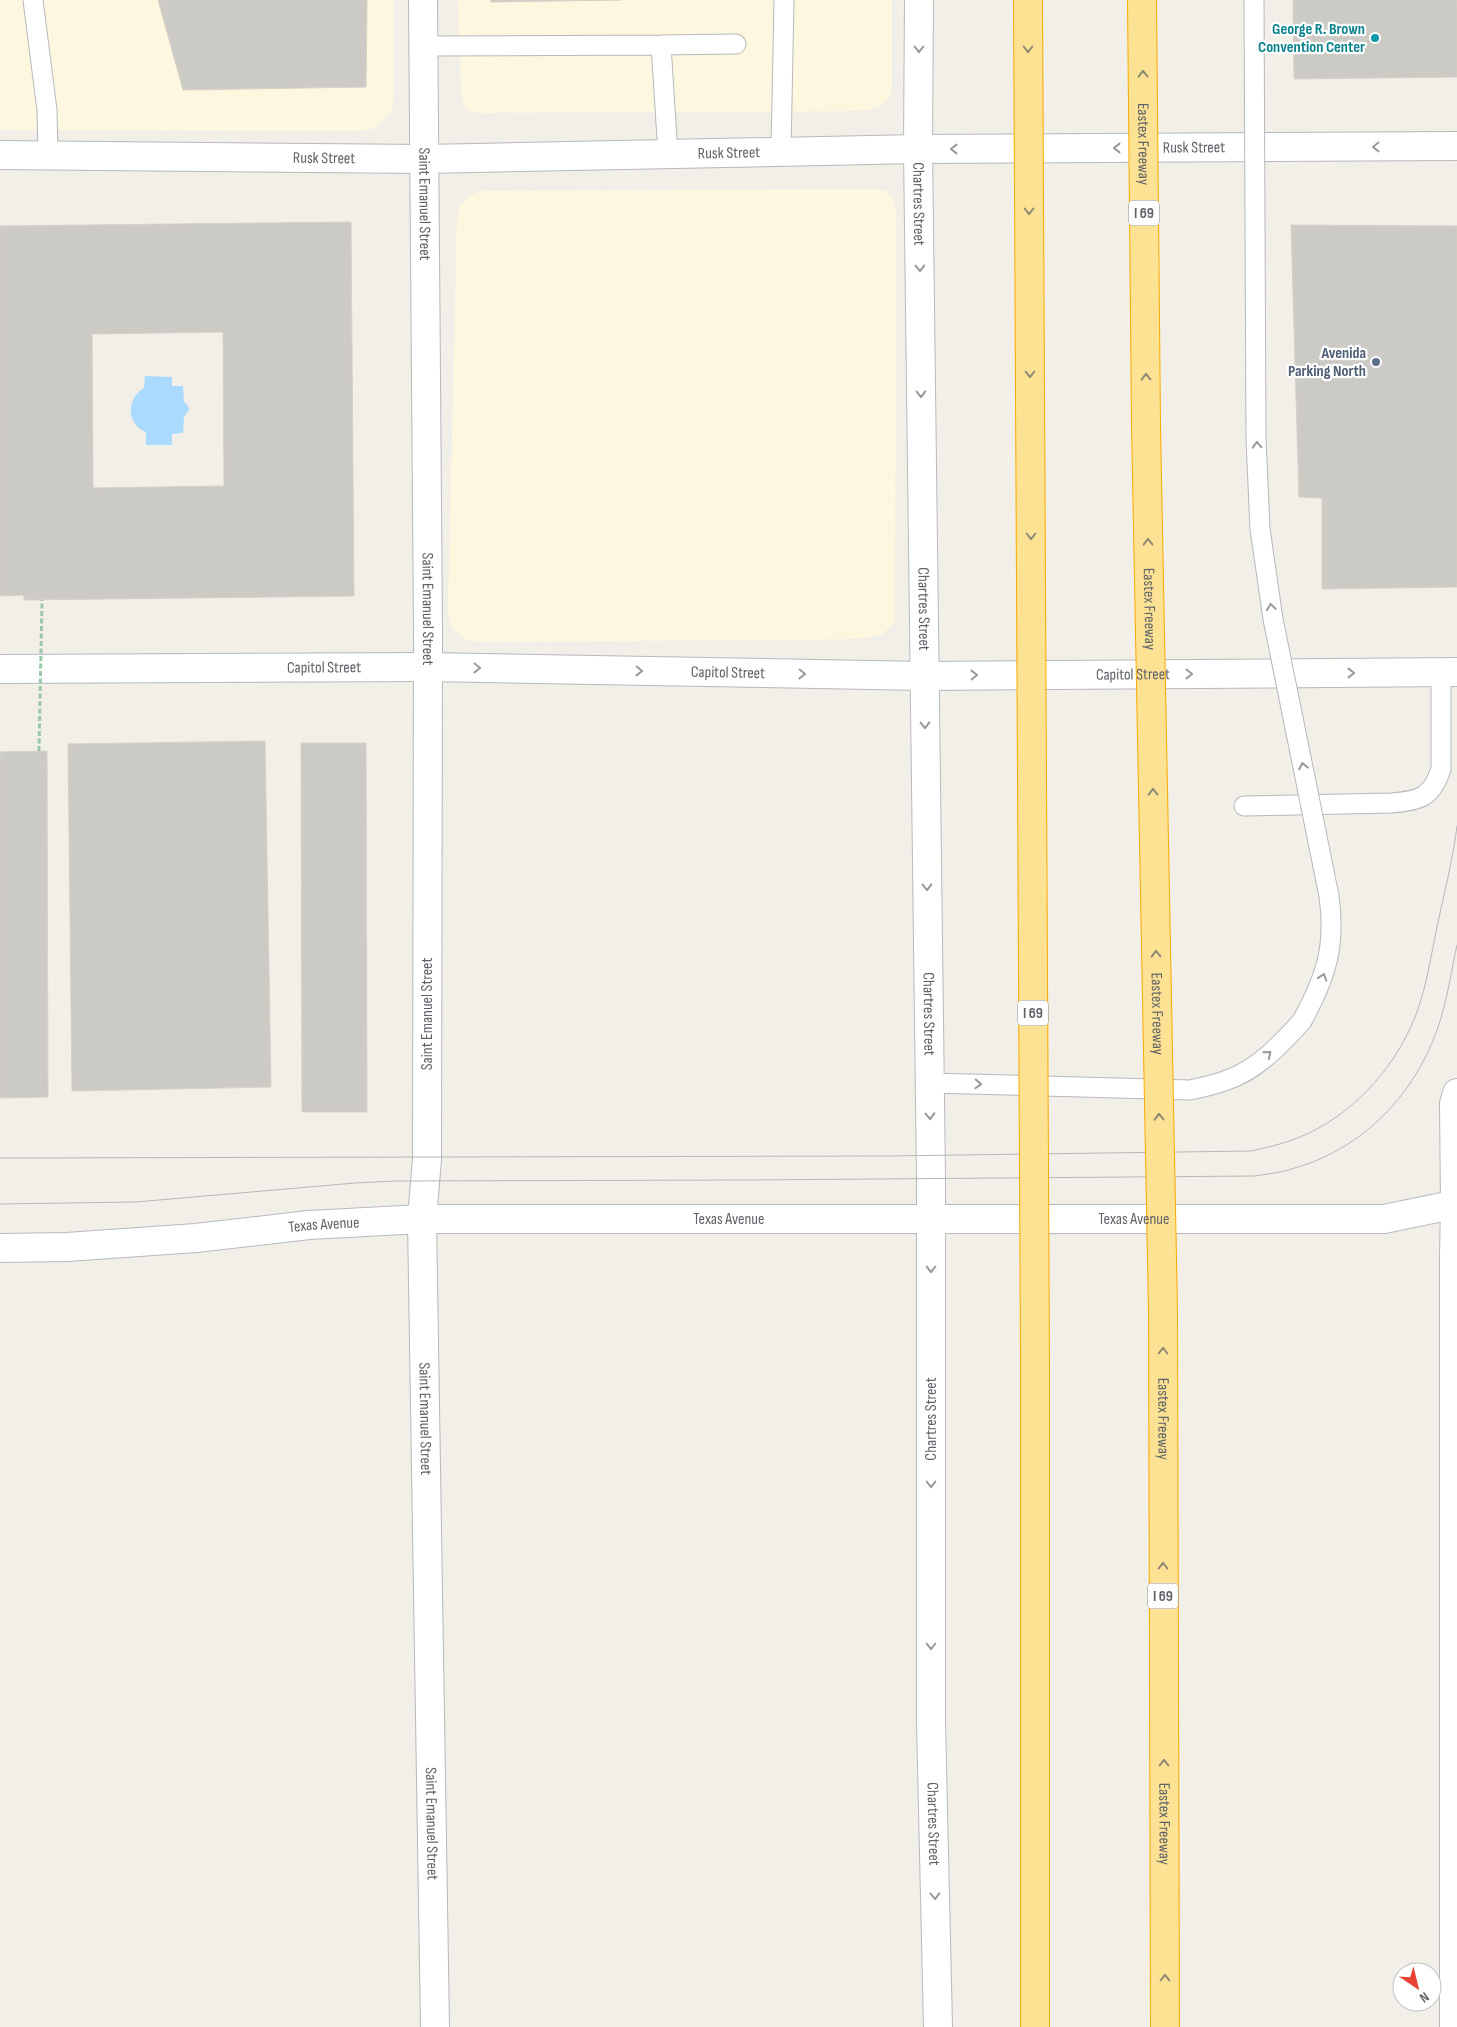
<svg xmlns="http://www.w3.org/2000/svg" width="1457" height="2027" font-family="'Sofia Sans Condensed',sans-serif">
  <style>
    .commercial { fill: #fef7e0 }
    .water { fill: #aadaff }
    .building { fill: #cccac5; stroke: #d6d1c6; fill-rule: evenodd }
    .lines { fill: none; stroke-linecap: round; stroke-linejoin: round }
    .service-casing { stroke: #b5b8bc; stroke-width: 21 }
    .minor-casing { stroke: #b5b8bc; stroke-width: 30 }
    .tertiary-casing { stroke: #b5b8bc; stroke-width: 30 }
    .secondary-casing { stroke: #b6babf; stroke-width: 30 }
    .service { stroke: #fff; stroke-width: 19 }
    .minor { stroke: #fff; stroke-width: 28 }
    .tertiary { stroke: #fff; stroke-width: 28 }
    .secondary { stroke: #fff; stroke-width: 28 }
    .tram { stroke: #b6b7b8; stroke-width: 1 }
    .service-bridge-casing { stroke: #b5b8bc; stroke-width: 21; stroke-linecap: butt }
    .motorway-bridge-casing { stroke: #f9ab00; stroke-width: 30; stroke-linecap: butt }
    .path-bridge { stroke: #9cc7a9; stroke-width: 3; stroke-dasharray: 5 2.5; stroke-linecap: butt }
    .service-bridge { stroke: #fff; stroke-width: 19 }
    .motorway-bridge { stroke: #fde293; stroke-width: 28 }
    .oneway { stroke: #979a9d }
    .oneway2 { stroke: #8e8975 }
    .culture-dot { fill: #0f9aa8; stroke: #fff; stroke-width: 2 }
    .service-dot { fill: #5c6f8a; stroke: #fff; stroke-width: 2 }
    .labels { text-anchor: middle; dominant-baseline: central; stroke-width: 4.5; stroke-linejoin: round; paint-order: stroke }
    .shield { fill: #fff; stroke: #8f9295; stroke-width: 1 }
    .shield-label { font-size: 15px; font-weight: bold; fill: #5f6368 }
    .culture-label { font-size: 16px; font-weight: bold; fill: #0d838f; stroke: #fff; text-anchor: end }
    .street-label { font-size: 16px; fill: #5f6368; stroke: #fff }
    .service-label { font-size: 16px; font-weight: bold; fill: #4e5e75; stroke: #fff; text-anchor: end }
  </style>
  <rect width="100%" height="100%" fill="#f1efe8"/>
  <path class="commercial" d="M0,0H394V100L390,114L376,128L361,131L0,130Z
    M458,0H892V90L886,102L878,108L862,111L478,113L466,109L461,94Z
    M874,189L885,190L891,197L896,210L895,622L881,635L857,639L494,642L468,641L453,629L448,614L457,219L460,206L469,196L482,191Z"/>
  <path class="water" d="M145,376L172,377V386H183L184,402L188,406L189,410L184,417L183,433L172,434V445H146V432C125,423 127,398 144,388Z"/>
  <path class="building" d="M158,0H367L366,87L183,90Z
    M491,0H621L491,2Z
    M1293,0H1457V77L1294,79Z
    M351,222L354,596L24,600V595L0,596V226ZM223,332L224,486L93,488L92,334Z
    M1291,225L1457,226V587L1322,589V498L1299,497Z
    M265,741L271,1087L72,1091L68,744Z
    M301,743H366L367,1112H302Z
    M47,751L48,1097L0,1098V752Z"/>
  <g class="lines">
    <g class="service-casing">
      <path id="service" d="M33,0L47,110L48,156
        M661,45L736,44
        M424,46L661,45L668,154
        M781,152L784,0
        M1244,806L1391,803C1420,801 1432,797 1441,769V673
        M930,1083L1190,1090C1202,1087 1215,1085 1227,1080C1257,1070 1281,1044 1302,1021"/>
    </g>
    <g class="minor-casing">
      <g id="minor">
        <path id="s1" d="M0,155L425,159"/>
        <path id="s2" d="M0,669L428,667"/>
      </g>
    </g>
    <g class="tertiary-casing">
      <g id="tertiary">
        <path id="s3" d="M423,0L428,631L427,1159L422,1219L435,2027"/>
        <path id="s4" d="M425,159L918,149L1457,146"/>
        <path id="s5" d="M428,667L925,676L1457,672"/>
        <path d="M1455,1205L1454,1104L1457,1093"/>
      </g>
    </g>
    <g class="secondary-casing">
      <g id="secondary">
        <path id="s6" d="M919,0L918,149L931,1179V1722L938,2027"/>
        <path id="s7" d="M0,1248L67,1247L196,1238L309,1225L422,1219H1384L1457,1204"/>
        <path d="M1454,2027V1255L1455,1205"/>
      </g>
    </g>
    <use href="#service" class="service"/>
    <use href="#minor" class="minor"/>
    <use href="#tertiary" class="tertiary"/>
    <use href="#secondary" class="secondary"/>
    <path class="tram" d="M0,1158L887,1156L1251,1151C1270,1147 1290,1142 1309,1133C1359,1109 1398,1063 1417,1012C1427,984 1431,955 1437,927C1444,893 1453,860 1457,826
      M0,1204L136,1202L355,1183L396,1181L750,1180L1255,1176C1266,1174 1278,1173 1288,1170C1359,1152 1413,1098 1437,1030C1447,1002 1451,973 1457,945"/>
    <g class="service-bridge-casing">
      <path id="service-bridge" d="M1254,0L1256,439L1260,529L1273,619L1329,896C1336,947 1326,977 1302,1021"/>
    </g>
    <g class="motorway-bridge-casing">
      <g id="motorway-bridge">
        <path d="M1028,0L1035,1364V2027"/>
        <path id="s8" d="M1142,0L1146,425L1163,1312L1165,2027"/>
      </g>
    </g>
    <path class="path-bridge" d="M39,751L42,600"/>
    <use href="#service-bridge" class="service-bridge"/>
    <use href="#motorway-bridge" class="motorway-bridge"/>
  </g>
  <defs><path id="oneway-chevron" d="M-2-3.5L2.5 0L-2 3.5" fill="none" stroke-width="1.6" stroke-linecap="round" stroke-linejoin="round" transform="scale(1.25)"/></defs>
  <g class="oneway">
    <use href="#oneway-chevron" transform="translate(919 49) rotate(90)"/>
    <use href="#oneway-chevron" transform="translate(1376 147) rotate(179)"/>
    <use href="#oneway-chevron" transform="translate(1117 148) rotate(180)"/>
    <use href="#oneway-chevron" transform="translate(954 149) rotate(180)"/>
    <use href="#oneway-chevron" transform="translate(920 268) rotate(89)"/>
    <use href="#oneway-chevron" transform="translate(921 394) rotate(89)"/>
    <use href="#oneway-chevron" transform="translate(1257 445) rotate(-92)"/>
    <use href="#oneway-chevron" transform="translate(1271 607) rotate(-98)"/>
    <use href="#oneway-chevron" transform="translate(477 668) rotate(1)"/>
    <use href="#oneway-chevron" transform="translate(639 671) rotate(1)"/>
    <use href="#oneway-chevron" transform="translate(1351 673)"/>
    <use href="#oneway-chevron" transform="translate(802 674) rotate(1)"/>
    <use href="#oneway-chevron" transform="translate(1189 674)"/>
    <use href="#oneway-chevron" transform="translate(974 675) rotate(-1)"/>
    <use href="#oneway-chevron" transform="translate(925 725) rotate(89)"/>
    <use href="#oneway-chevron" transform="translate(1303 766) rotate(-101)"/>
    <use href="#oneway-chevron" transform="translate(927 887) rotate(89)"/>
    <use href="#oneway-chevron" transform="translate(1323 977) rotate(-71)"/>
    <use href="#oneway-chevron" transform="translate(1268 1054) rotate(-39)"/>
    <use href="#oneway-chevron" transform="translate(978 1084) rotate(2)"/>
    <use href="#oneway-chevron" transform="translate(930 1116) rotate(89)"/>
    <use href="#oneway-chevron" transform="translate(931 1269) rotate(90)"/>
    <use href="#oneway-chevron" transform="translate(931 1484) rotate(90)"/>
    <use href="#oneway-chevron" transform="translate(931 1646) rotate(90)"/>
    <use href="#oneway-chevron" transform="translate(935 1896) rotate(89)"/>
  </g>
  <g class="oneway2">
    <use href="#oneway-chevron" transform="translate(1028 49) rotate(90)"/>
    <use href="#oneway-chevron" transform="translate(1143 74) rotate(-91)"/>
    <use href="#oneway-chevron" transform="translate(1029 211) rotate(90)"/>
    <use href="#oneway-chevron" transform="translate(1030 374) rotate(90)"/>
    <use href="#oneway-chevron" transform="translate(1146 377) rotate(-91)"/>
    <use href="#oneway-chevron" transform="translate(1031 536) rotate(90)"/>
    <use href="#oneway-chevron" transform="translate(1148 542) rotate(-91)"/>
    <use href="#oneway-chevron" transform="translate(1153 792) rotate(-91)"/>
    <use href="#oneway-chevron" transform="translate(1156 954) rotate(-91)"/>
    <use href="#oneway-chevron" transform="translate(1159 1117) rotate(-91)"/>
    <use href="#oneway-chevron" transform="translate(1163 1351) rotate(-90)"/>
    <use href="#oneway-chevron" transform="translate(1163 1566) rotate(-90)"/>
    <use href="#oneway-chevron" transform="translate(1164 1763) rotate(-90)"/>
    <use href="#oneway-chevron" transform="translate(1165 1978) rotate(-90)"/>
  </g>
  <circle class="culture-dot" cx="1375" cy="38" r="5"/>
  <circle class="service-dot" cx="1376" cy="362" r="5"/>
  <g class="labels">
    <g class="shield">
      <rect x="1129" y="200.5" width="30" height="25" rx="4"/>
      <rect x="1018" y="1000.5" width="30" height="25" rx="4"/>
      <rect x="1148" y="1583.5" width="30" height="25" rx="4"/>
    </g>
    <g class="shield-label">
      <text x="1144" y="213">I 69</text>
      <text x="1033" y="1013">I 69</text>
      <text x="1163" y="1596">I 69</text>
    </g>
    <g class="culture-label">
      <text x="1365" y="29">George R. Brown<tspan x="1365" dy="18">Convention Center</tspan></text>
    </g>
    <g class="street-label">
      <text stroke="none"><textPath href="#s8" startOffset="144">Eastex Freeway</textPath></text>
      <text stroke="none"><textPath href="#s4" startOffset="769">Rusk Street</textPath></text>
      <text stroke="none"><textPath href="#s4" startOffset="304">Rusk Street</textPath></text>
      <text stroke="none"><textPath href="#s1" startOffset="324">Rusk Street</textPath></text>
      <text stroke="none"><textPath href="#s3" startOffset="204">Saint Emanuel Street</textPath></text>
      <text stroke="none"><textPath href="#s6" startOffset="204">Chartres Street</textPath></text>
      <text stroke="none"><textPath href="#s3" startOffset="609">Saint Emanuel Street</textPath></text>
      <text stroke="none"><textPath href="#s6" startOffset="609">Chartres Street</textPath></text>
      <text stroke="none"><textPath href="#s8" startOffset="609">Eastex Freeway</textPath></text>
      <text stroke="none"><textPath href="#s2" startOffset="324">Capitol Street</textPath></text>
      <text stroke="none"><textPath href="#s5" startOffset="300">Capitol Street</textPath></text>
      <text stroke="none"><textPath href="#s5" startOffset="705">Capitol Street</textPath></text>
      <text stroke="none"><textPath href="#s8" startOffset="1014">Eastex Freeway</textPath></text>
      <text transform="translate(427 1014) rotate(-90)">Saint Emanuel Street</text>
      <text stroke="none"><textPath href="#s6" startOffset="1014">Chartres Street</textPath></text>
      <text stroke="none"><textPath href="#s7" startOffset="730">Texas Avenue</textPath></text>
      <text stroke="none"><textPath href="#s7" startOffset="1135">Texas Avenue</textPath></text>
      <text stroke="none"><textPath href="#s7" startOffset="325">Texas Avenue</textPath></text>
      <text stroke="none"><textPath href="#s3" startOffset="1419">Saint Emanuel Street</textPath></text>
      <text stroke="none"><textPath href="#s8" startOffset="1419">Eastex Freeway</textPath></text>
      <text transform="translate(931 1419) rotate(-90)">Chartres Street</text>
      <text stroke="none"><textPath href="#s3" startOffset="1824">Saint Emanuel Street</textPath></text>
      <text stroke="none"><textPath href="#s6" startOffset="1824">Chartres Street</textPath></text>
      <text stroke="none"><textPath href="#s8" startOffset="1824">Eastex Freeway</textPath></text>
    </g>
    <g class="service-label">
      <text x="1366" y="353">Avenida<tspan x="1366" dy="18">Parking North</tspan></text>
    </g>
  </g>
  <g transform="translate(1417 1987) rotate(145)"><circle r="24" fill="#ffffff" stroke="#bfc1c3"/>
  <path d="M0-4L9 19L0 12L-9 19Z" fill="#ea4335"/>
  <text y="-8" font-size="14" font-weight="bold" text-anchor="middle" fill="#5f6368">N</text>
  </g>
</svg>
